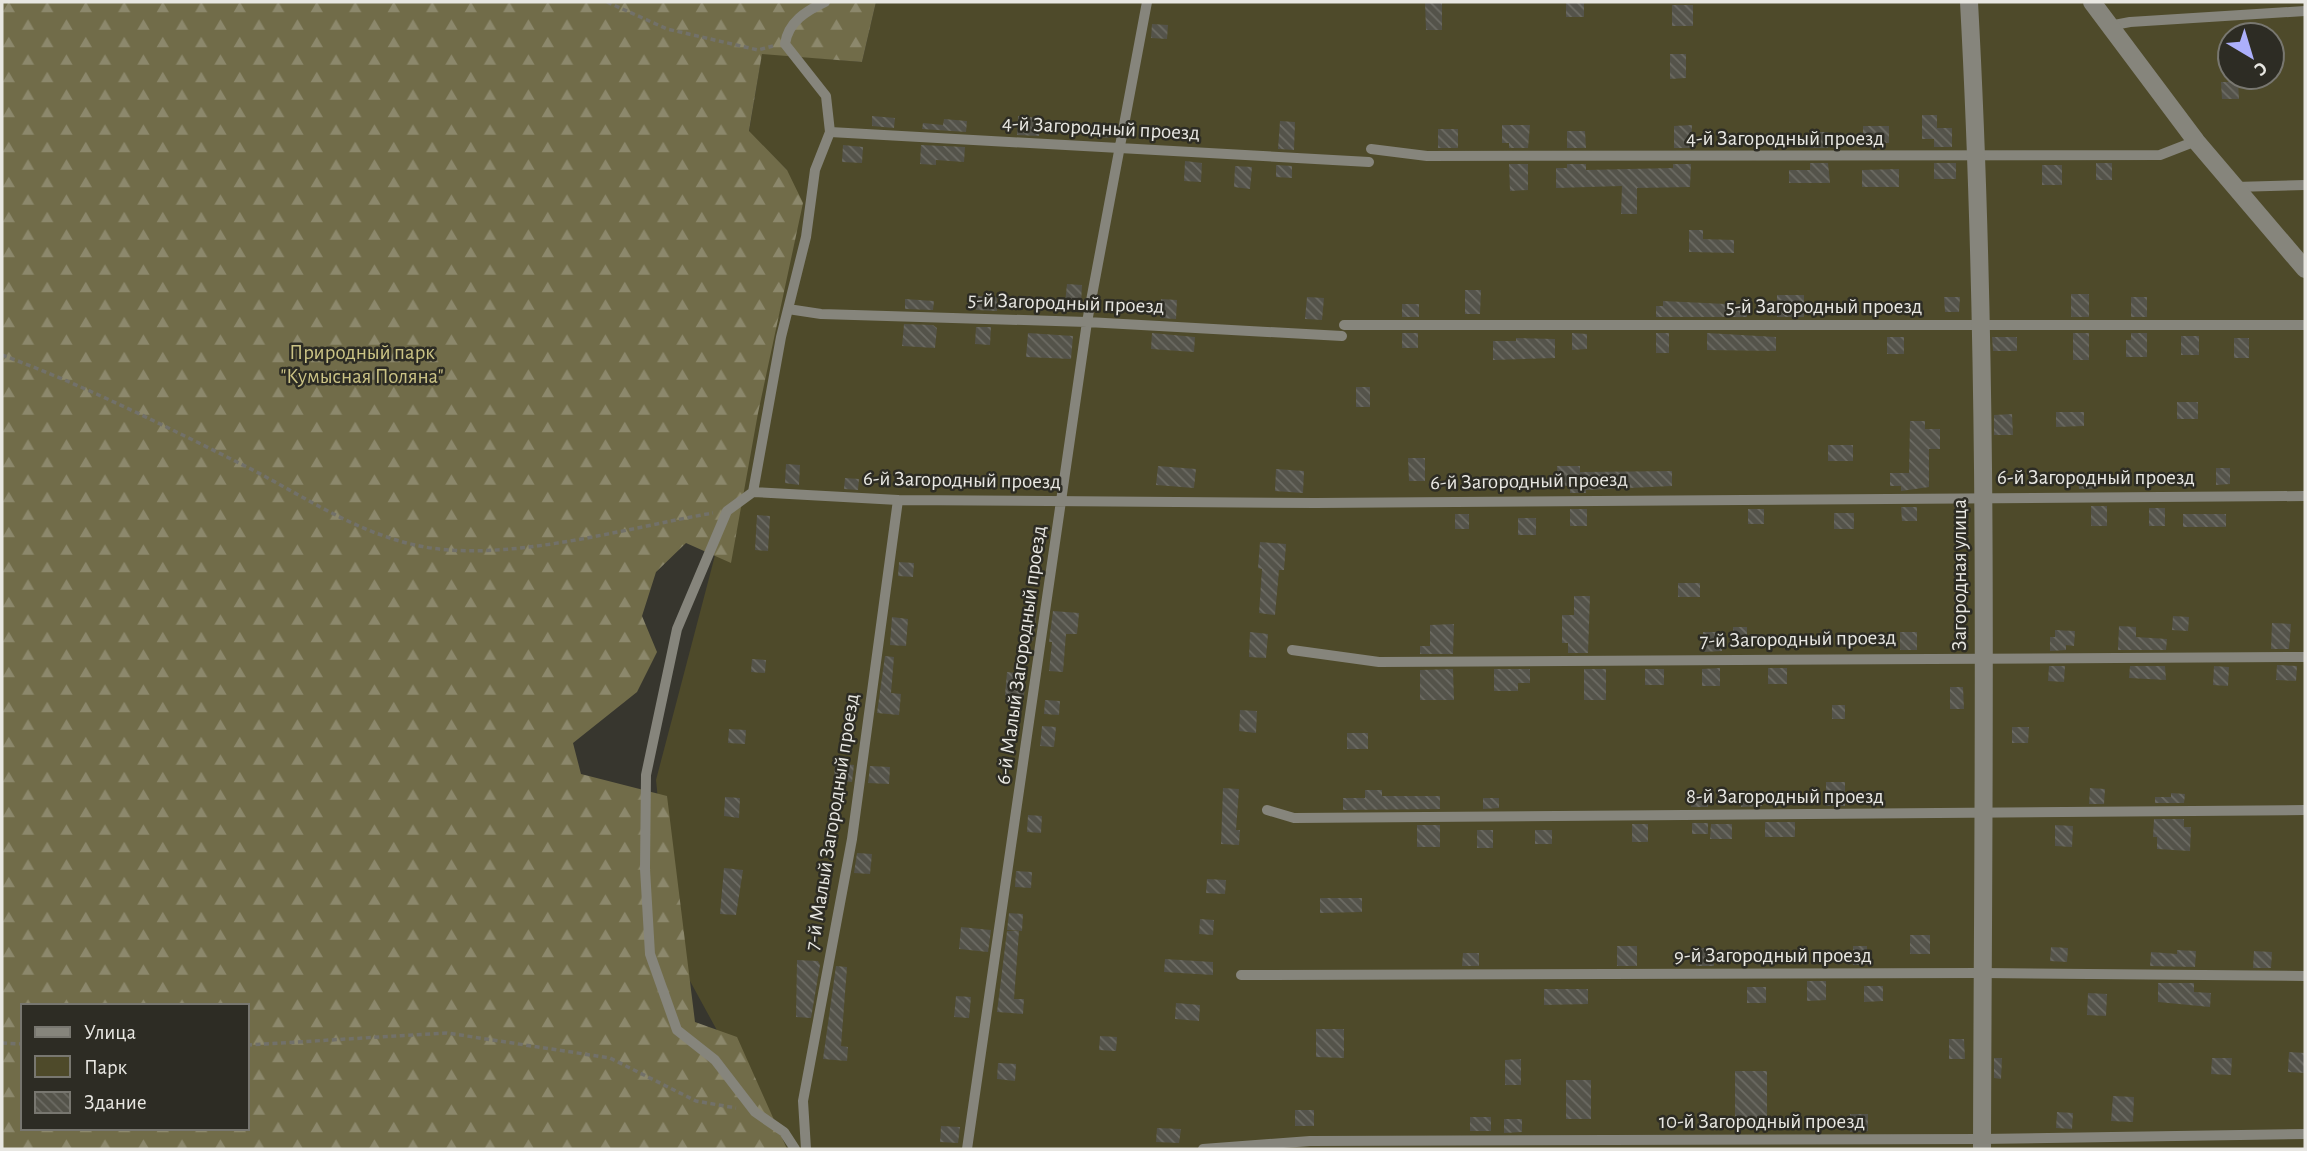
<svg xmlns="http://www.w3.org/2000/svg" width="2307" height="1151" font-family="'Alegreya Sans',sans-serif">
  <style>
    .green { fill: #4e4a2a; fill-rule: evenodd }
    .forest { fill: url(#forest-firs); fill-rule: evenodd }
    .building { fill: url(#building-back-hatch) }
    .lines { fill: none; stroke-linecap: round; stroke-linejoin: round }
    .path { stroke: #72716a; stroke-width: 3.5; stroke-dasharray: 5 3.5; stroke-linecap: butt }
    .lane { stroke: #86857c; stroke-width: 10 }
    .street { stroke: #86857c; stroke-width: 18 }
    .labels { text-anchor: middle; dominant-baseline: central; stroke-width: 5; stroke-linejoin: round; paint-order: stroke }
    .street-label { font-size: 21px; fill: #e8e7e2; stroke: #2d2c24 }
    .park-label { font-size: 21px; fill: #cbc385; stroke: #2d2c24 }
  </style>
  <defs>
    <pattern id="forest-firs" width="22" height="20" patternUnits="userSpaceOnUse" patternTransform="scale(1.75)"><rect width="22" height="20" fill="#716c49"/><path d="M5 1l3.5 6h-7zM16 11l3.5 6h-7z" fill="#8c886c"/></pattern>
    <pattern id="building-back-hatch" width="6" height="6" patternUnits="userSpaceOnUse" patternTransform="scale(1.75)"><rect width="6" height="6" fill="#54534a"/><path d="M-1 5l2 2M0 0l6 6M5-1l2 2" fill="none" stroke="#6d6c64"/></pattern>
  </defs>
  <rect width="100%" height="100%" fill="#37362e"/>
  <path class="green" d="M876,2H2305V1149H782L673,950L656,780L781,304L787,170L749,132L762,53L862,62ZM2230,35H2272V77H2230Z"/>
  <path class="forest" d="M2,2H876L862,62L762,54L749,131L787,170L803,203L758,413L731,563L686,543L656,572L642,616L657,652L637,692L573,743L581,774L667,796L695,1022L737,1037L787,1149H2ZM23,1006H247V1128H23Z"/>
  <path class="building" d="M1425,2H1442V30H1426Z
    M1566,2H1584V17H1566Z
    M1672,5H1693V26H1672Z
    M1152,24L1168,25L1167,39L1151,38Z
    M1670,54H1686V78L1670,79Z
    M2221,82H2238L2239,99H2222Z
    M1922,115H1937V128H1952V147H1934V139H1922Z
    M872,116L895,118L894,128L872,126Z
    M1018,116L1041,118L1039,136L1017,135Z
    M944,119L967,121L966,132L922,129L923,123L943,125Z
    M1280,121L1295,122L1294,150L1278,149Z
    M1097,123L1110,125L1108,138L1095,136Z
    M1502,125H1530L1528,148H1509V143H1502Z
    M1692,125L1691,148H1674V126Z
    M1863,126H1889V143H1863Z
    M1438,129H1458V148H1438Z
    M1567,131H1585L1586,148H1567Z
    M1810,132H1828V148H1810Z
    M843,145L863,147L862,163L842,162Z
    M921,145L965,147L964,162L936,160V165L920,164Z
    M1185,161L1202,163L1201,182L1184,181Z
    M1810,163H1828L1830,183H1789V170H1810Z
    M1934,163H1956V179H1934Z
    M2096,163H2112V180H2096Z
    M1509,164H1528V190L1510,191Z
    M1567,164H1586V170L1673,168V164H1691L1690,187L1637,188V214H1621L1622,186L1556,188V168H1567Z
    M1276,165L1292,166V178L1276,177Z
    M2042,165H2062V185H2042Z
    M1235,166L1252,167L1250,189L1234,187Z
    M1899,169V187H1862V170Z
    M1689,230H1703V239L1734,240V253L1689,252Z
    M1067,284L1082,285L1081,304L1065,303Z
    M1465,290H1481L1480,314H1465Z
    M2071,294H2089V317H2071Z
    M1777,295H1804V317H1777Z
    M977,296L997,297V311L976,310Z
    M1307,297L1324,298L1322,320L1305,319Z
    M1944,297H1960L1959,312H1945Z
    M2131,297H2147V317H2131Z
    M905,299L934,301L933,310L905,309Z
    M1161,299L1177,300L1176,319L1160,318Z
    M1663,301L1747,305V317H1656V306H1663Z
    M1402,304H1419V317H1402Z
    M904,324L933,325L937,328L935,348L902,346Z
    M976,327H991L990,345L975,344Z
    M1028,333L1073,336L1071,359L1026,357Z
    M1152,333L1195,337L1194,352L1151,349Z
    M1402,333H1418V348H1402Z
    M1572,333L1587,334V349L1572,350Z
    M1656,333H1669V353H1656Z
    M1707,333L1776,337V351L1707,350Z
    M2073,333H2089V360H2073Z
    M2131,333H2147V357H2126V340H2131Z
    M2181,336H2199V355H2181Z
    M1887,337H1904V354H1887Z
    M1992,337H2017V351H1993Z
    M1516,338L1555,339V358L1493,360V341H1516Z
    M2234,338H2249V358H2234Z
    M1356,387H1370V407H1356Z
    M2177,402H2198V419H2177Z
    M2056,412H2084V426L2056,427Z
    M2012,414L2013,435H1994V415Z
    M1910,421H1925V429H1940V449H1929V487L1901,491V486H1890V473H1909Z
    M1828,445H1853V461H1828Z
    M1408,458H1425V481H1409Z
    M786,464L800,465L799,485L785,483Z
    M1158,466L1196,469L1194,488L1156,485Z
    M1557,466H1580V472L1672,471V486L1586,490V493H1570V486H1558Z
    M2216,468H2230V484L2216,485Z
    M1276,469L1304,471L1303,493L1275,491Z
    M2079,476H2094V489H2079Z
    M845,478L859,479L858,490L844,489Z
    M2091,506H2107V526H2091Z
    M1901,507H1917V521H1902Z
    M2149,508H2165V526H2149Z
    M1570,509H1587V526H1570Z
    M1748,509H1764V524H1748Z
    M1834,513H1854V529H1834Z
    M1455,514H1469V529H1455Z
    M2183,514H2226V527H2183Z
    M757,515L770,516L768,551L755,550Z
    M1518,518H1536V535H1518Z
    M1260,542L1286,544L1284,570H1279L1275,615L1259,613L1262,569L1258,568Z
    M899,562L914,563L913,577L898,576Z
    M1678,583H1700V597H1678Z
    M1574,596H1590L1588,653H1568V643H1562V615H1574Z
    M1029,610H1037L1033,641L1023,640Z
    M1053,611L1079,613L1077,634H1066L1063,672L1049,671L1052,642H1049Z
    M2173,616L2189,617L2188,631L2172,630Z
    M892,617L908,619L906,646L890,645Z
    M2272,623L2291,624L2289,649H2271Z
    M1454,624L1453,654H1420V646H1430V625Z
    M2119,626L2136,627V637L2167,639L2166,650H2118Z
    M1733,627H1747V643H1733Z
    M2055,630L2075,631L2074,646L2066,645V650L2050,651V637H2055Z
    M1250,632L1268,634L1266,658L1249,657Z
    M1703,632H1722V651L1703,652Z
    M1900,632H1917V650H1900Z
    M885,656L894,657L891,693L901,694L899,715L877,713Z
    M752,659L766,660L765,673L751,672Z
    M2277,665L2297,666L2296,681L2276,680Z
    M2049,666H2065L2064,682L2048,681Z
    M2130,666H2165L2166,680L2129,678Z
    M2214,666L2229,667L2228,686L2213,685Z
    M1720,668V686H1702V669Z
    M1768,668H1787V684H1768Z
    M1453,669L1454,700H1420V670Z
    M1494,669H1530V683H1518V691H1494Z
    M1584,669H1606V700H1584Z
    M1645,669H1664V685H1645Z
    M1007,672L1026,674L1024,696L1005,695Z
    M1950,687H1963L1964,709H1950Z
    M1045,700L1060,701L1059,715L1044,714Z
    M1832,705H1845V719H1832Z
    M1240,710L1257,711L1256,733L1239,731Z
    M1042,726L1056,727L1054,747L1040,746Z
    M2012,727H2029L2028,743H2012Z
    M729,729L746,730L745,744L728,743Z
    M1347,733H1368V749H1347Z
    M835,763L854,765L852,782L834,780Z
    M870,766L890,767L889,784L868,783Z
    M1826,782H1845V806H1826Z
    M1223,788L1239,789L1236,830H1240L1239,845L1221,844Z
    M2090,788L2105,789L2104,804H2089Z
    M1365,790H1382V796H1440V809L1343,810V798H1365Z
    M2171,793L2185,794L2184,803H2155V797H2171Z
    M1691,794H1708V807H1691Z
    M1741,795H1762V806L1741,807Z
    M725,797L740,798L739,818L724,816Z
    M1483,798H1499V808L1483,809Z
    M1028,815L1042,816L1041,833L1027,832Z
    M2154,819H2184V827H2191L2190,851L2157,849V837H2153Z
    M1765,822H1795V837H1765Z
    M1692,823H1708V834H1692Z
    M1632,824H1648V842H1632Z
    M1711,824H1732V839H1710Z
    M1417,825H1440V847H1417Z
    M2055,825L2073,826L2072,847L2055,846Z
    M1477,830H1493V848H1477Z
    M1535,830H1552V844H1535Z
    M857,853L872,854L870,874L854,873Z
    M724,868L743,870L736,915L720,914Z
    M1016,871L1032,872L1031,888L1015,887Z
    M1207,879L1226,880L1225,894L1206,893Z
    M1320,898H1362V912L1320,913Z
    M1009,913L1023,914L1022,931L1007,930Z
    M1200,919L1214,920L1213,935L1199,934Z
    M961,927L991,930L988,952L959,949Z
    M1007,931H1019L1014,999H1024L1023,1014L997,1012Z
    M1910,935H1930V954H1910Z
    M1617,946H1637V966H1617Z
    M1853,946H1867V965H1853Z
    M2051,947L2068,948L2067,962L2050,961Z
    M1696,948H1714V966H1696Z
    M2177,950L2196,951L2195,967L2150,966L2151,952L2177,954Z
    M2254,951L2272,952L2271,968H2253Z
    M1463,953H1479V966H1462Z
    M1165,959L1213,962V975L1164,972Z
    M797,960L818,961L820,965L811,1018L796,1017Z
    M836,966L847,967L841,1046L848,1047L847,1061L823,1059Z
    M1807,981H1826V1000L1807,1001Z
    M2158,983H2194V992L2211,993L2210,1007L2158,1002Z
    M1864,986H1883V1001L1864,1002Z
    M1747,987H1766V1003H1747Z
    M1544,989H1588V1004L1544,1005Z
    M2088,993L2107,994L2106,1016L2087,1015Z
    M956,996L971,997L969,1018L954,1017Z
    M1176,1003L1200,1005L1199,1021L1175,1019Z
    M1316,1029H1344V1058L1316,1057Z
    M1100,1036L1117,1037L1116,1051L1099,1050Z
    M1949,1039H1964L1965,1059H1949Z
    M2289,1052L2305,1053V1073L2288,1072Z
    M1994,1058H2002L2001,1079L1994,1078Z
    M2212,1058H2232L2231,1075L2211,1074Z
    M1521,1059V1085H1505V1060Z
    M998,1063L1016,1064L1015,1081L997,1079Z
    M1735,1071H1767V1129H1735Z
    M1566,1080H1591V1119H1566Z
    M2113,1096L2134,1097L2133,1122L2111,1121Z
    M1295,1110H1314V1126H1295Z
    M2057,1112L2073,1113L2072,1129L2056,1128Z
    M1850,1114H1868V1131L1850,1132Z
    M1470,1117H1491V1131H1470Z
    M1504,1119H1522V1132L1504,1133Z
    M941,1126L960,1127L958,1143L940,1142Z
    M1157,1128L1181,1129L1179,1143L1156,1142Z"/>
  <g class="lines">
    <path class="path" d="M607,2L667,29L758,50L773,46
      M2,355C86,386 167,427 247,467C302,495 353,531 415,545C501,565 625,528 713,513
      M2,1043L23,1044
      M247,1045L447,1033L610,1058L696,1101L736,1108"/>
    <path class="lane" d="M2109,26L2130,22L2305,11
      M830,132L1369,162
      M1371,149L1427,156L2160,155L2196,141
      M2235,187L2305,185
      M788,309L821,314L1087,322L1342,336
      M1344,325H2305
      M753,492L898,500L1315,503L2305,496
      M753,492L727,511L677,629L646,775L645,869L650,954L677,1030L715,1060L755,1112L784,1132L795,1149
      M753,492L781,337L806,237L815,170L830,132L826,96L785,44C788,22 806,11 825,2
      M1292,650L1379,662L2305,657
      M1267,810L1294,818L2305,810
      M1241,975L1982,973L2305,976
      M806,1149L803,1101L852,839L898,500
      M967,1149L1087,322L1147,2
      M1203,1149L1310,1141L1982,1139L2305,1134"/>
    <path class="street" d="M1969,2C1990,384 1983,767 1982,1149
      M2092,2L2196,141L2305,269"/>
  </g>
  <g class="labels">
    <g class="street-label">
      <text transform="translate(1101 128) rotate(3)">4-й Загородный проезд</text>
      <text x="1785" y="138">4-й Загородный проезд</text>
      <text transform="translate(1066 303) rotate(2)">5-й Загородный проезд</text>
      <text x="1824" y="306">5-й Загородный проезд</text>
      <text x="2096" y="477">6-й Загородный проезд</text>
      <text transform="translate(962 480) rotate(1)">6-й Загородный проезд</text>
      <text transform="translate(1529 481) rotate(-1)">6-й Загородный проезд</text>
      <text transform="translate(1959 575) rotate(-90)">Загородная улица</text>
      <text transform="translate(1798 639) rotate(-1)">7-й Загородный проезд</text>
      <text transform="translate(1021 655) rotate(-82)">6-й Малый Загородный проезд</text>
      <text x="1785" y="796">8-й Загородный проезд</text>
      <text transform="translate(832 822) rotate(-81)">7-й Малый Загородный проезд</text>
      <text x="1773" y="955">9-й Загородный проезд</text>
      <text x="1762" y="1121">10-й Загородный проезд</text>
    </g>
    <g class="park-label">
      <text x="362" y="352">Природный парк<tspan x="362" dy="24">"Кумысная Поляна"</tspan></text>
    </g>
  </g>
  <rect width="2307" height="1151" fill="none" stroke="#e8e7e2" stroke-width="7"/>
  <rect x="21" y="1004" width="228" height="126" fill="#2d2c24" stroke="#787770" stroke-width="2"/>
  <rect x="35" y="1027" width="35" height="10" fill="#86857c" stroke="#787770" stroke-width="2"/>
  <text x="84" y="1039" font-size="21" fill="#e8e7e2">Улица</text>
  <rect x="35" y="1056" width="35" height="21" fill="#4e4a2a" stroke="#787770" stroke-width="2"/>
  <text x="84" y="1074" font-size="21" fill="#e8e7e2">Парк</text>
  <rect x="35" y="1092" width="35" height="21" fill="url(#building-back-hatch)" stroke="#787770" stroke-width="2"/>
  <text x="84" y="1109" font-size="21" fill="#e8e7e2">Здание</text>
  <g transform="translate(2251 56) rotate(142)"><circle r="33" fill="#2d2c24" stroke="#787770" stroke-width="2"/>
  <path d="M0-5L12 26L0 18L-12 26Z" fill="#acaffb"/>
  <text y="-10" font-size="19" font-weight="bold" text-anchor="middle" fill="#e8e7e2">С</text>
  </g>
</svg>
